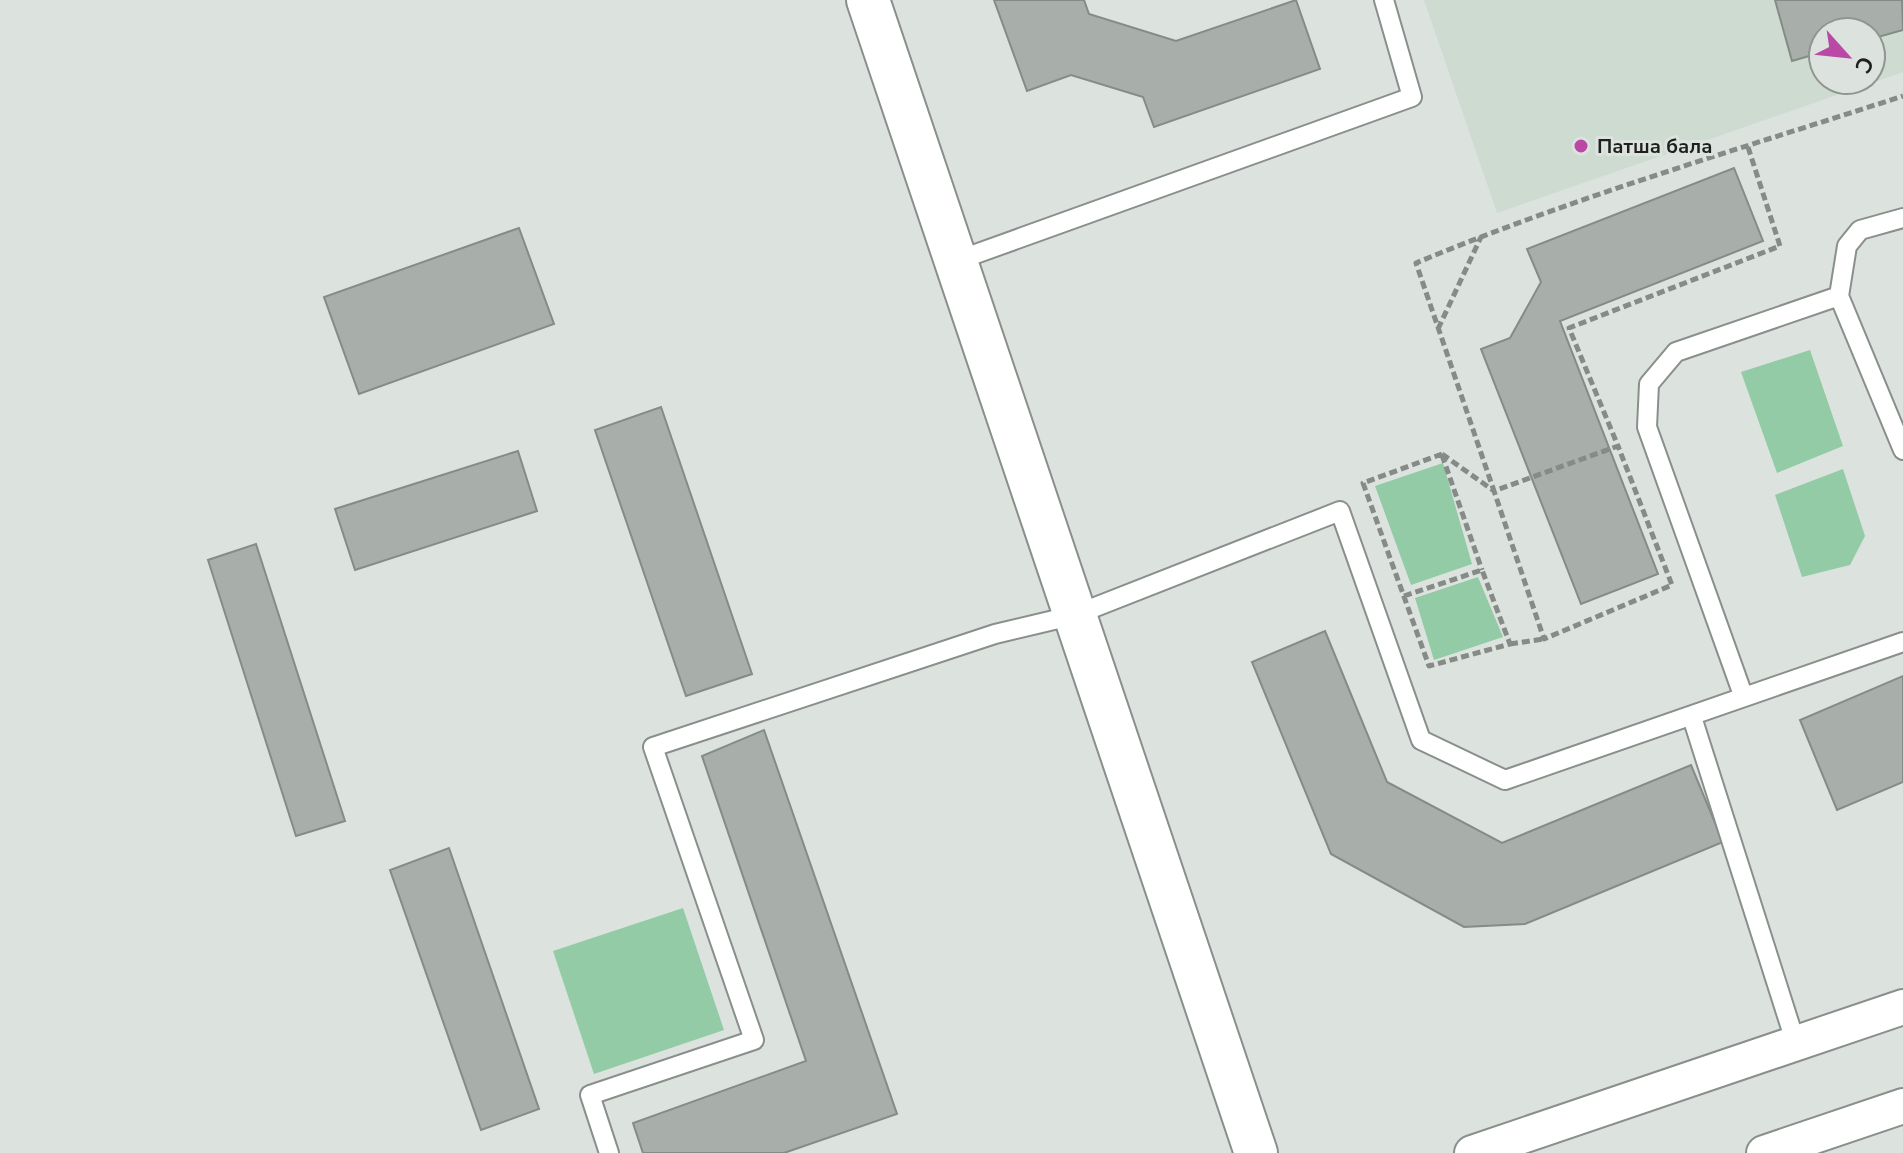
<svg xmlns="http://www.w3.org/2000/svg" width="1903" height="1153" font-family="'Nunito Sans',sans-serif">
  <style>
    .built { fill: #cddbd1; fill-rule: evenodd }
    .green { fill: #92cba5 }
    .building { fill: #a8aea9; stroke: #858b87; stroke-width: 2 }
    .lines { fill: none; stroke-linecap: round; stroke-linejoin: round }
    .service-casing { stroke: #898f8b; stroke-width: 22 }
    .minor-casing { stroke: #898f8b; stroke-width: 38 }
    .tertiary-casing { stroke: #898f8b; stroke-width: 46 }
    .path { stroke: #878b88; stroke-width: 5; stroke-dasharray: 8 4; stroke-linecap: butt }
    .service { stroke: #fff; stroke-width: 18 }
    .minor { stroke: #fff; stroke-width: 34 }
    .tertiary { stroke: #fff; stroke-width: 42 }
    .poi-dot { fill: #ba49a6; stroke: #dce3de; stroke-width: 3 }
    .labels { text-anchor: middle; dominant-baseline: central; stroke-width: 6; stroke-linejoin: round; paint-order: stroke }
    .poi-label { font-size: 20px; font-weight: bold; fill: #1e201e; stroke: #dce3de; text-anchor: start }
  </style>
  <rect width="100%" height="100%" fill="#dce3de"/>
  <path class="built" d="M1424,0H1903V72L1497,213ZM1823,32H1871V80H1823Z"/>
  <path class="green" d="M1810,350L1843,446L1777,473L1741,372Z
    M1443,463L1472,564L1411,585L1375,486Z
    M1843,469L1865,536L1850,565L1802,577L1775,495Z
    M1478,577L1503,637L1434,660L1415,598Z
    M683,908L724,1030L594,1074L553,951Z"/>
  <path class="building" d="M994,0H1084L1089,14L1176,41L1296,0L1320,69L1154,127L1143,97L1071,75L1027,91Z
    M1775,0H1902L1903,30L1871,39V32H1823V52L1792,61Z
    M1734,168L1763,241L1560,321L1658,574L1581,604L1481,349L1510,338L1541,282L1527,249Z
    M519,228L554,324L359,394L324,297Z
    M661,407L752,674L686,696L595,430Z
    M518,451L537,511L355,570L335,509Z
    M256,544L345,821L296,836L208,560Z
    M1325,631L1387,782L1502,843L1691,765L1723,842L1525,924L1464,927L1331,854L1252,662Z
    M1903,676V782L1837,810L1800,720Z
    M764,730L897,1114L784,1153H643L633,1123L806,1061L702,756Z
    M449,848L539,1109L481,1130L390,870Z"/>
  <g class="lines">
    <g class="service-casing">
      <path id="service" d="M1903,218L1860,230L1847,246L1839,296L1903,450
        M956,261L1412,97L1384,0
        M1743,695L1647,427L1649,384L1676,352L1839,296
        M1692,717L1795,1041
        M609,1153L590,1095L754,1040L653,747L995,634L1075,615L1340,511L1421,740L1505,780L1903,642"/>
    </g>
    <g class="minor-casing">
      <path id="minor" d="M1472,1153L1903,1007
        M1764,1153L1903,1106"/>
    </g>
    <g class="tertiary-casing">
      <path id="tertiary" d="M868,0L1256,1153"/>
    </g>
    <path class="path" d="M1748,147L1780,246L1569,328L1618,446L1494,491L1416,263C1574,197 1740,149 1903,96
      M1438,329L1481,237
      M1442,454L1494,491L1544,639L1672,585L1618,446
      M1442,455L1482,570
      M1404,596L1482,570L1510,644L1429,666L1363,483L1442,454
      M1510,644L1544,639"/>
    <use href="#service" class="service"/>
    <use href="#minor" class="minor"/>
    <use href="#tertiary" class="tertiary"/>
  </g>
  <circle class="poi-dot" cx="1581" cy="146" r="8"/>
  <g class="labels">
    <g class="poi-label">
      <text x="1597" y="146">Патша бала</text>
    </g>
  </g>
  <g transform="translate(1847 56) rotate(117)"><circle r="38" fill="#dce3de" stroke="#909591" stroke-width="2"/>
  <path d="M0-6L14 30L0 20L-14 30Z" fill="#ba49a6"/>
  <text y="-12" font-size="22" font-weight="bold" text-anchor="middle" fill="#1e201e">С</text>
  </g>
</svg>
